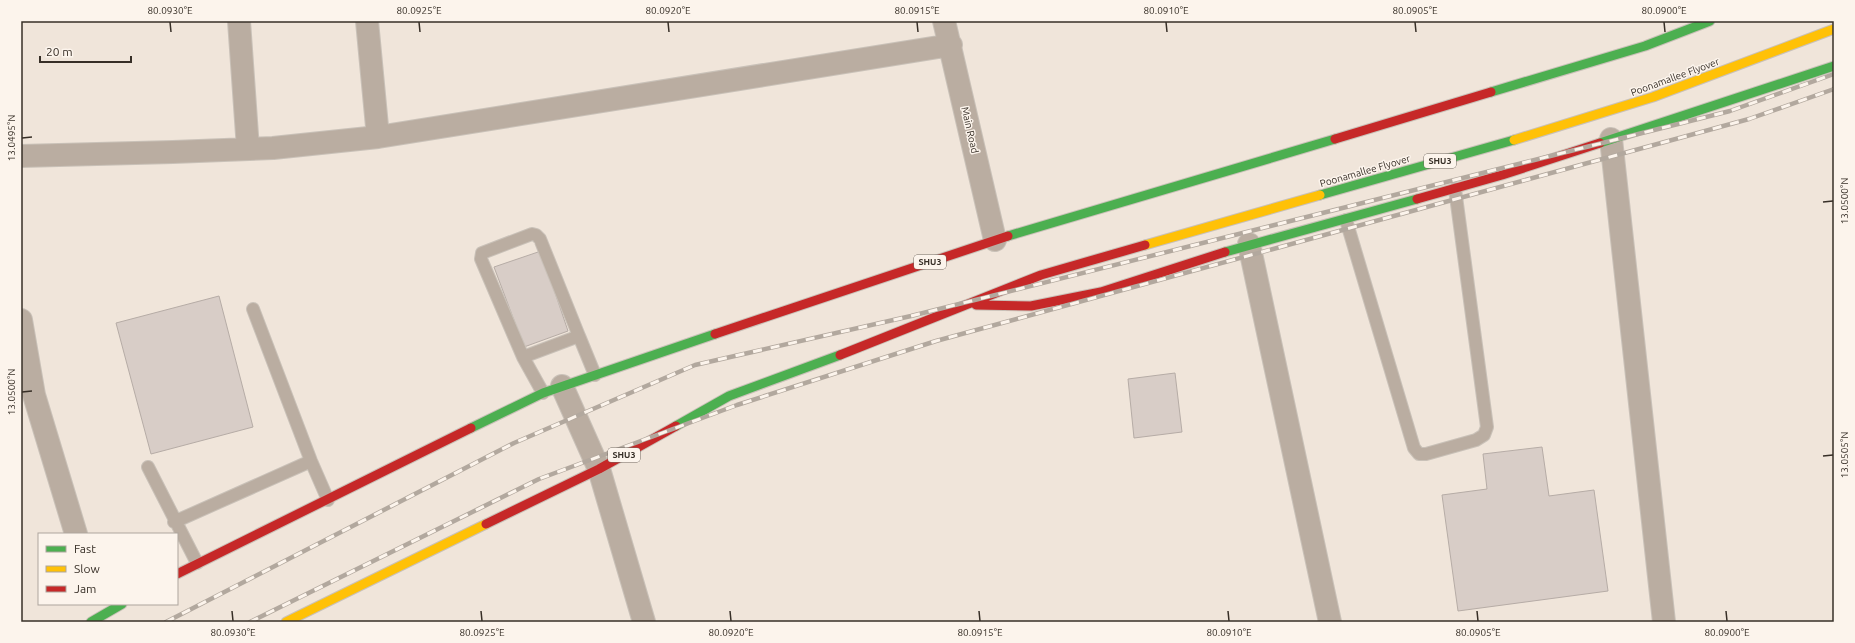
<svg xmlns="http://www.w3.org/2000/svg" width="1855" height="643" font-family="Ubuntu,sans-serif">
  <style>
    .building { fill: #d8cdc7; stroke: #b6aca6 }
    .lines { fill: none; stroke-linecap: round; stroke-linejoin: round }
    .lane-casing { stroke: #c9c1b8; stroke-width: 14 }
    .street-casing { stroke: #c9c1b8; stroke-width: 24 }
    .fast-casing { stroke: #c9c1b8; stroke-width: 11 }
    .slow-casing { stroke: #c9c1b8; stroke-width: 11 }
    .jam-casing { stroke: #c9c1b8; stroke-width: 11 }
    .lane { stroke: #baada1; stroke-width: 12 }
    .street { stroke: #baada1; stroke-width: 22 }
    .fast { stroke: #4caf50; stroke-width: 9 }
    .slow { stroke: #ffc107; stroke-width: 9 }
    .jam { stroke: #c62828; stroke-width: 9 }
    .rail-casing { stroke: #b2a89e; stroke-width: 4.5 }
    .rail { stroke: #fcf4ec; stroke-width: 3; stroke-dasharray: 9; stroke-linecap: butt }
    .ticks { fill: none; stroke: #372f27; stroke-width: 1.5 }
    .labels { text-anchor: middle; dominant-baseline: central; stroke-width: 3; stroke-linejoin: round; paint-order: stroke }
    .shield { fill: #fcf4ec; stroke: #726a62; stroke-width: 1 }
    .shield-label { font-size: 9px; font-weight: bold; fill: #372f27 }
    .street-label { font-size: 10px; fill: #372f27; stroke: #fcf4ec }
    .neatline { fill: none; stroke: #372f27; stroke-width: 1.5 }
    .ticks-label { font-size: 10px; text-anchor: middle; fill: #372f27 }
  </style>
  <rect width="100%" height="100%" fill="#f0e5da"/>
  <path class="building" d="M541,251L568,331L524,347L494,267Z
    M219,296L253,427L151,454L116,323Z
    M1175,373L1182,432L1134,438L1128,379Z
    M1542,447L1549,496L1594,490L1608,591L1458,611L1442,495L1487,489L1483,454Z"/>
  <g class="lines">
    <g class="lane-casing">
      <path id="lane" d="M1346,220L1414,448L1419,454H1426L1476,440L1484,435L1487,427L1455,189
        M253,309L311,461L328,500
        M579,336L595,375
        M523,357L579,336L540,239L536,235L532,234L482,253L481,259L523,357L543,393
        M148,467L197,563
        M174,522L311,461"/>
    </g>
    <g class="street-casing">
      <path id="street" d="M239,21L248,149
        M367,21L378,137
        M944,21L995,240
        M1611,139L1664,622
        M21,156L173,152L273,148L378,137L951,45
        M1249,244L1330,622
        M21,320L34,395L76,534
        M562,386L599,469L644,622"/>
    </g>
    <g class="fast-casing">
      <path id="fast" d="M1491,92L1645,46L1710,21
        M1600,143L1834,66
        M1320,195L1514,140
        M1008,236L1335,139
        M1225,252L1417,199
        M676,426L729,396L840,355
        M471,428L543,393L715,334
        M91,622L122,604"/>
    </g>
    <g class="slow-casing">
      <path id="slow" d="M1514,140L1653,97L1834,29
        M1145,245L1320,195
        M286,622L486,524"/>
    </g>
    <g class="jam-casing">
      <path id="jam" d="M1335,139L1491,92
        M1417,199L1502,175L1600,143
        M976,305L1031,306L1101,292L1225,252
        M715,334L1008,236
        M840,355L1041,275L1145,245
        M486,524L599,469L676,426
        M177,574L471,428"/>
    </g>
    <use href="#lane" class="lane"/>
    <use href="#street" class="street"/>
    <use href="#fast" class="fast"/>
    <use href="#slow" class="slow"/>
    <use href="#jam" class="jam"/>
    <g class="rail-casing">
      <path id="rail" d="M166,622L514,443L695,365L911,316L1730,111L1834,74
        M250,622L539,479L737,405L936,341L1749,119L1834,89"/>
    </g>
    <use href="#rail" class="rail"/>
  </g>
  <path class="ticks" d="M170,22L171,32M419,22L420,32M668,22L669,32M917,22L918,32M1166,22L1167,32M1415,22L1416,32M1664,22L1665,32M22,138L32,137M1823,202L1833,201M22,392L32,391M1823,456L1833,455M232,611L233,621M481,611L482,621M730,611L731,621M979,611L980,621M1228,611L1229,621M1477,611L1478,621M1726,611L1727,621"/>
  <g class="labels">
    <g class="shield">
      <rect x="1424" y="154" width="32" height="14" rx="3"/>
      <rect x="914" y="255" width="32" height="14" rx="3"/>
      <rect x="608" y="448" width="32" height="14" rx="3"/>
    </g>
    <g class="shield-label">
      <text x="1440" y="161">SHU3</text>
      <text x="930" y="262">SHU3</text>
      <text x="624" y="455">SHU3</text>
    </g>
    <g class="street-label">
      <text transform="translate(1675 77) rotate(-20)">Poonamallee Flyover</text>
      <text transform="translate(970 130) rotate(77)">Main Road</text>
      <text transform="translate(1365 171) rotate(-16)">Poonamallee Flyover</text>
    </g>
  </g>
  <rect width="1855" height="643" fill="none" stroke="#fcf4ec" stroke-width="44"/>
  <rect x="38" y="533" width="140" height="72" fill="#fcf4ec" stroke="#ada59d"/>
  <rect x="46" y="546" width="20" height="6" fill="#4caf50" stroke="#ada59d"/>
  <text x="74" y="553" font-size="12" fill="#372f27">Fast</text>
  <rect x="46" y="566" width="20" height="6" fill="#ffc107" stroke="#ada59d"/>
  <text x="74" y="573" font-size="12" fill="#372f27">Slow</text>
  <rect x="46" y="586" width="20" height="6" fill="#c62828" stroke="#ada59d"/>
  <text x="74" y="593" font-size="12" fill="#372f27">Jam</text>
  <path d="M40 56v6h91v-6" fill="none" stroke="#372f27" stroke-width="2"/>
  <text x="46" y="56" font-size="12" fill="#372f27" stroke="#fcf4ec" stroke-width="3" paint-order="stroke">20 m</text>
  <rect x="22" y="22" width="1811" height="599" class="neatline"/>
  <g class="ticks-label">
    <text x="170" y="14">80.0930°E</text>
    <text x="419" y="14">80.0925°E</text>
    <text x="668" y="14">80.0920°E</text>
    <text x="917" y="14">80.0915°E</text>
    <text x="1166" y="14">80.0910°E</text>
    <text x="1415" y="14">80.0905°E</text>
    <text x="1664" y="14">80.0900°E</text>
    <text transform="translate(11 138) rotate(-90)" y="4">13.0495°N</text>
    <text transform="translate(1844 201) rotate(-90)" y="4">13.0500°N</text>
    <text transform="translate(11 392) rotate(-90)" y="4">13.0500°N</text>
    <text transform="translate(1844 455) rotate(-90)" y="4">13.0505°N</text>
    <text x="233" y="636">80.0930°E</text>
    <text x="482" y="636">80.0925°E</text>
    <text x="731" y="636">80.0920°E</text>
    <text x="980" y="636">80.0915°E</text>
    <text x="1229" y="636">80.0910°E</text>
    <text x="1478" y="636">80.0905°E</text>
    <text x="1727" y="636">80.0900°E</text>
  </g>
</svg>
